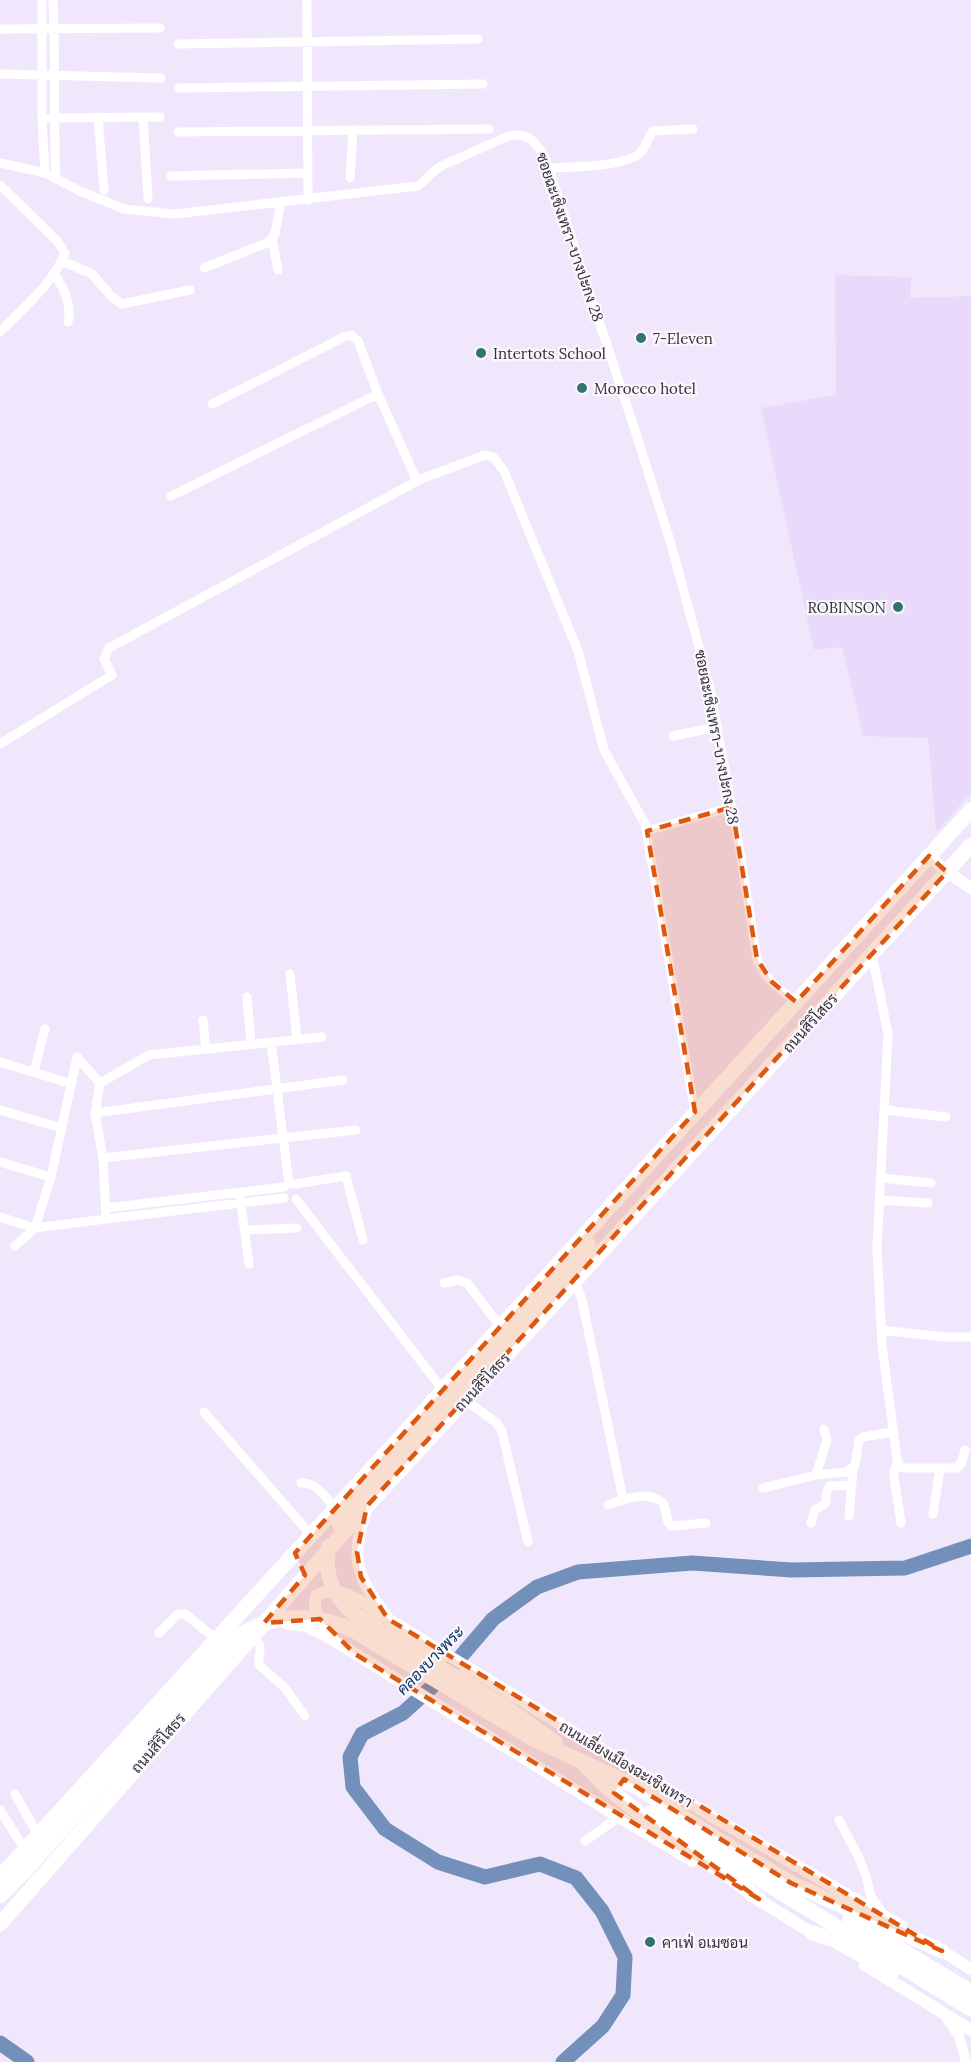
<svg xmlns="http://www.w3.org/2000/svg" width="971" height="2062" font-family="Lora,Sarabun,serif">
  <style>
    .built { fill: #e9dafb }
    .lines { fill: none; stroke-linecap: round; stroke-linejoin: round }
    .river { stroke: #7390ba; stroke-width: 15 }
    .minor { stroke: #fff; stroke-width: 9 }
    .tertiary { stroke: #fff; stroke-width: 10 }
    .secondary { stroke: #fff; stroke-width: 12 }
    .trunk { stroke: #fff; stroke-width: 15 }
    .marked { fill: #df570e; fill-opacity: 0.2; stroke: #df570e; stroke-width: 4.5; stroke-dasharray: 12 8; stroke-linejoin: round }
    .poi-dot { fill: #2f756c; stroke: #faf8fd; stroke-width: 2 }
    .labels { text-anchor: middle; dominant-baseline: central; stroke-width: 4.5; stroke-linejoin: round; paint-order: stroke }
    .street-label { font-size: 15px; fill: #343039; stroke: #faf8fd }
    .poi-label { font-size: 15px; fill: #343039; stroke: #faf8fd; text-anchor: start }
    .water-label { font-size: 16px; font-style: italic; fill: #0d3468; stroke: #faf8fd }
  </style>
  <rect width="100%" height="100%" fill="#f1e7fc"/>
  <path class="built" d="M835,275L911,277L910,298L971,296V793L936,832L928,738L863,736L842,647L814,650L761,408L836,395Z"/>
  <g class="lines">
    <path class="river" d="M0,2043L27,2062
      M563,2062L603,2026L623,1995L625,1957L602,1911L576,1878L540,1864L485,1877L438,1862L385,1829L353,1787L350,1757L362,1734L403,1713L445,1675L493,1619L537,1587L578,1572L692,1563L792,1570L905,1568L971,1546"/>
    <path class="minor" d="M42,0V118L45,173
      M53,0C56,60 53,119 56,179
      M307,0L308,200
      M0,29L160,28
      M178,44L478,39
      M0,74L161,78
      M179,88L483,84
      M98,117L104,190
      M143,117L148,199
      M49,118L160,117
      M178,132L489,129
      M0,163L45,173L82,192L124,209L175,214L418,186L439,167L506,137C526,130 535,141 545,157L632,421L671,544L709,684L740,851L757,959C763,978 781,990 796,1002
      M549,168C569,167 627,167 641,152C646,146 648,138 653,131L693,129
      M171,176L307,173
      M350,178L353,130
      M0,185L57,241L65,253C53,284 23,308 0,332
      M272,238L278,270
      M62,261L92,274L111,296L122,304L190,290
      M204,268L269,242L275,234L281,202
      M53,274C64,285 72,307 68,322
      M212,404L344,337L351,335L358,341L378,394L417,481
      M171,496L378,394
      M673,736L717,727
      M0,744L112,675L104,659L109,648L421,479L485,455L493,457L504,471L578,651L604,750L645,824L695,1112
      M647,831L732,807
      M872,954L888,1034L877,1248L882,1346L897,1459L899,1465L903,1468H957L962,1462L965,1450
      M290,974L297,1039
      M247,997L251,1044
      M203,1020L206,1049
      M271,1042L289,1184
      M0,1062L72,1084
      M34,1072L45,1029
      M100,1083L149,1055L322,1037
      M0,1110L62,1128
      M885,1110L946,1117
      M95,1113L343,1080
      M103,1158L356,1130
      M0,1162L51,1177
      M881,1178L931,1183
      M295,1184L346,1176L363,1240
      M240,1196L249,1264
      M296,1199L443,1390
      M879,1200L928,1203
      M106,1208L284,1187
      M0,1217L35,1228L106,1219
      M245,1230L297,1228
      M15,1246L35,1228L51,1177L77,1057L100,1083L95,1113L103,1158L106,1219L284,1198
      M575,1281L582,1300L623,1499
      M444,1283L458,1280L467,1283L500,1326
      M881,1330L945,1337H971
      M465,1400L497,1423L502,1432L528,1542
      M204,1412L311,1535
      M898,1462L894,1470V1477L901,1523
      M816,1475L827,1440L824,1429
      M301,1483C317,1482 325,1497 335,1508
      M763,1488L816,1475L847,1472L855,1465L859,1440L863,1437L893,1432
      M608,1505C623,1499 651,1489 664,1504L668,1522L672,1526L706,1523
      M933,1514L940,1468
      M849,1516L853,1468
      M811,1523L815,1510L826,1503V1494L829,1486L852,1485
      M159,1633L177,1615L185,1614L216,1639
      M251,1636C267,1650 257,1649 259,1665L285,1688L305,1716
      M15,1794L38,1835
      M0,1810L25,1850
      M839,1820L859,1858L867,1879L870,1895L884,1915
      M585,1841L619,1817"/>
    <path class="tertiary" d="M944,2014L959,2036L966,2062"/>
    <path class="secondary" d="M929,856L947,872L971,888
      M366,1509C350,1565 356,1573 388,1619L708,1814L901,1926
      M288,1624L306,1626L330,1638L619,1817L693,1861
      M324,1624C316,1614 313,1609 316,1596C338,1582 365,1604 383,1616
      M752,1896L819,1937
      M934,1946L971,1969
      M865,1965L971,2030"/>
    <path class="trunk" d="M339,1524L358,1500L560,1278L588,1244
      M329,1546C323,1574 333,1595 354,1614L507,1708L555,1742
      M586,1766L603,1784L663,1833L732,1878L759,1899
      M651,1813L971,2009
      M0,1877L971,810
      M0,1896L25,1871L227,1645C264,1613 313,1610 356,1632L535,1740L637,1787L719,1840L791,1883L942,1951
      M850,1919L971,1992
      M0,1924L367,1506L575,1281L971,845
      M813,1933L834,1940L892,1972"/>
  </g>
  <path class="marked" d="M732,807L757,959L772,982L796,1002L929,856L947,872L367,1506L357,1552L361,1577L388,1619L942,1951L791,1883L624,1779L614,1793L759,1899L355,1654L320,1619L264,1623L305,1575L295,1553L695,1112L647,831Z"/>
  <g class="poi-dot">
    <circle cx="641" cy="338" r="6"/>
    <circle cx="481" cy="353" r="6"/>
    <circle cx="582" cy="388" r="6"/>
    <circle cx="898" cy="607" r="6"/>
    <circle cx="650" cy="1942" r="6"/>
  </g>
  <g class="labels">
    <g class="street-label">
      <text transform="translate(570 237) rotate(71)">ซอยฉะเชิงเทรา-บางปะกง 28</text>
      <text transform="translate(717 737) rotate(79)">ซอยฉะเชิงเทรา-บางปะกง 28</text>
      <text transform="translate(810 1023) rotate(-48)">ถนนสิริโสธร</text>
      <text transform="translate(482 1382) rotate(-47)">ถนนสิริโสธร</text>
      <text transform="translate(158 1743) rotate(-49)">ถนนสิริโสธร</text>
      <text transform="translate(626 1764) rotate(31)">ถนนเลี่ยงเมืองฉะเชิงเทรา</text>
    </g>
    <g class="poi-label">
      <text x="653" y="338">7-Eleven</text>
      <text x="493" y="353">Intertots School</text>
      <text x="594" y="388">Morocco hotel</text>
      <text x="886" y="607" text-anchor="end">ROBINSON</text>
      <text x="662" y="1942">คาเฟ่ อเมซอน</text>
    </g>
    <g class="water-label">
      <text transform="translate(430 1660) rotate(-46)">คลองบางพระ</text>
    </g>
  </g>
</svg>
